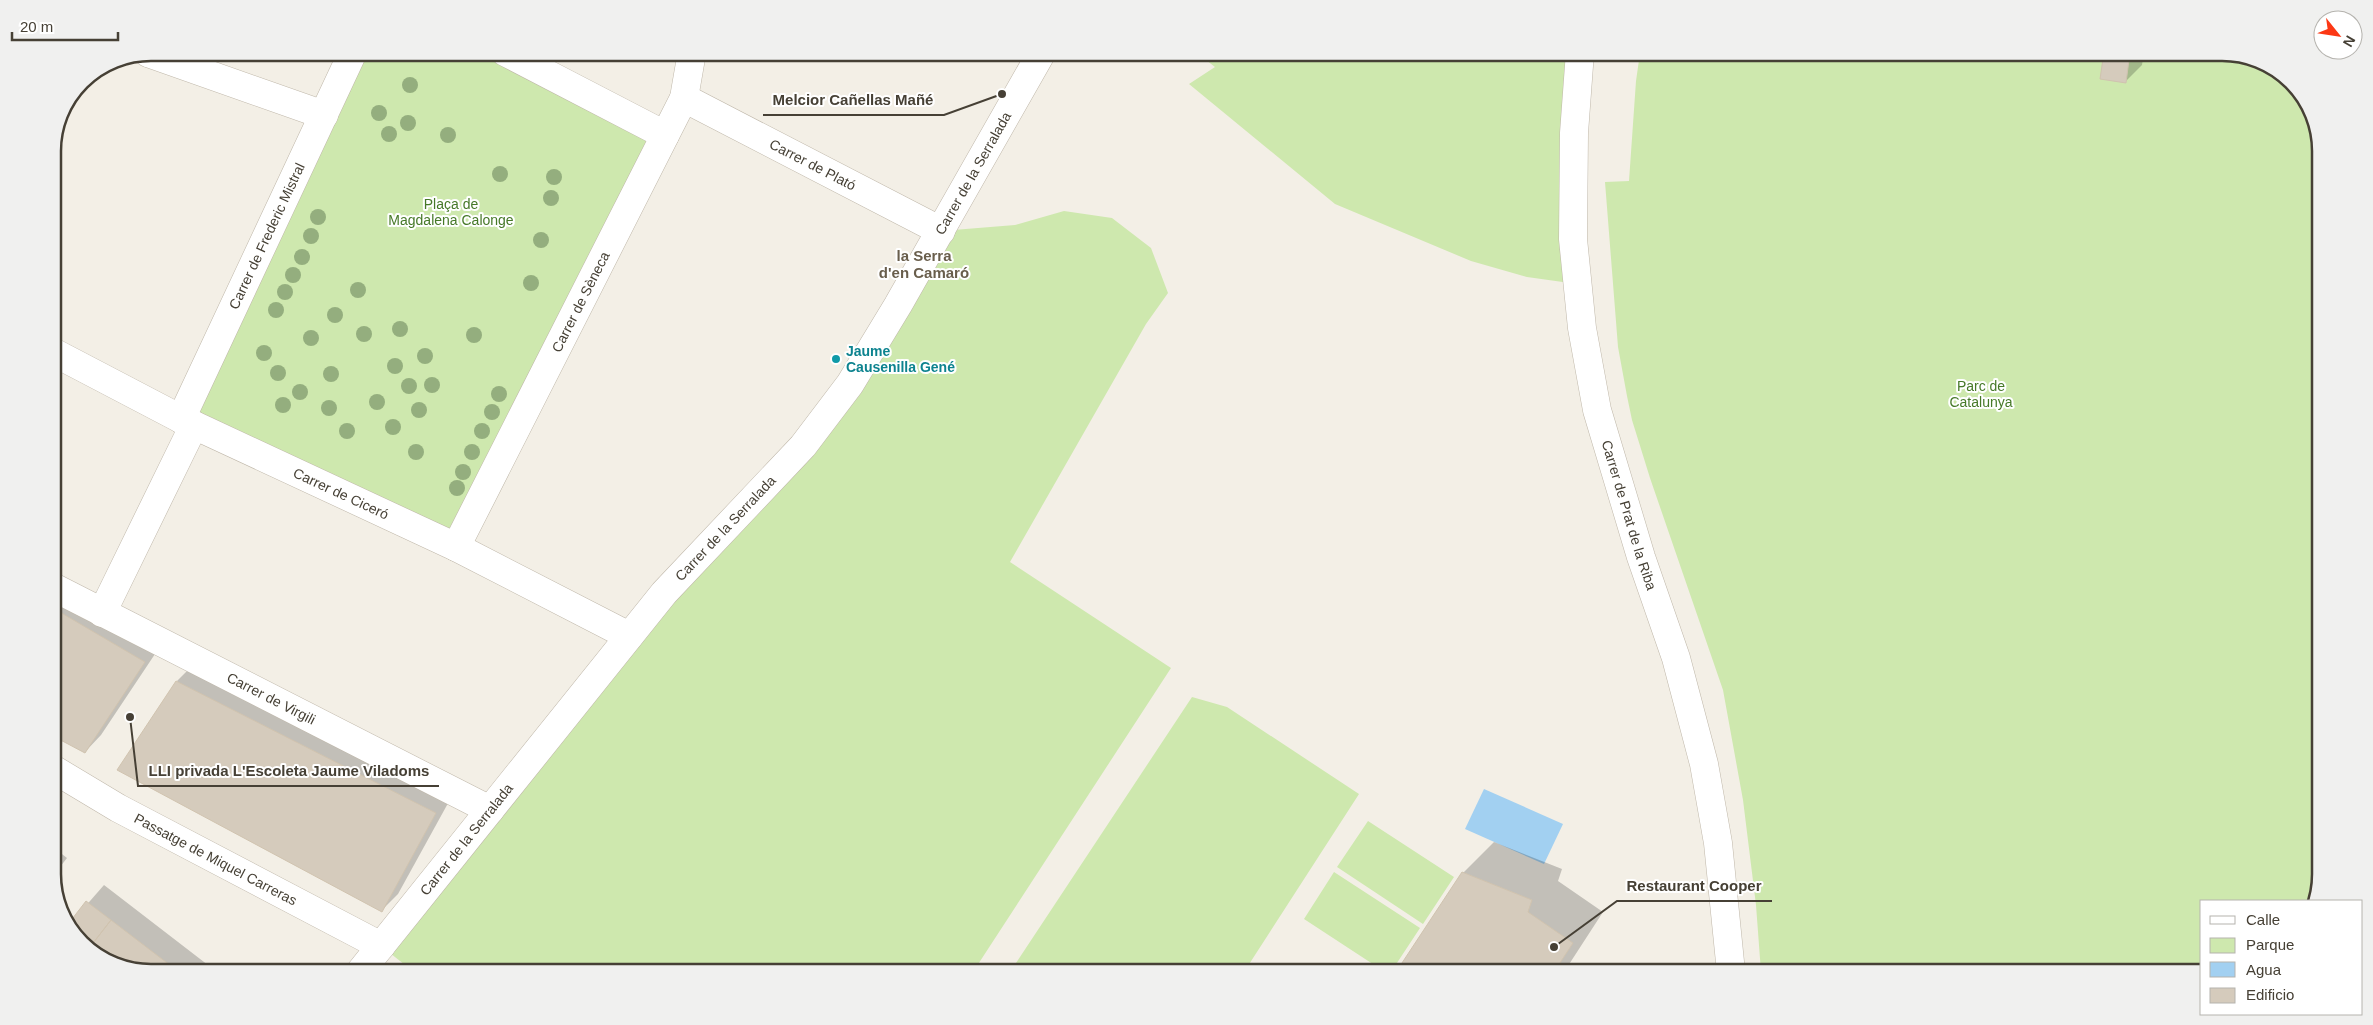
<svg xmlns="http://www.w3.org/2000/svg" width="2373" height="1025" font-family="Arial,sans-serif">
  <style>
    .green { fill: #cee8ae }
    .water { fill: #a2d0f1 }
    .shadow { fill: #0003 }
    .building { fill: #d5cbbc; stroke: #d0c3af }
    .lines { fill: none; stroke-linecap: round; stroke-linejoin: round }
    .minor-casing { stroke: #bfb7a9; stroke-width: 29 }
    .minor { stroke: #fff; stroke-width: 28 }
    .tree { fill: #94ae7e }
    .culture-dot { fill: #0f9aa8; stroke: #fff; stroke-width: 2 }
    .labels { text-anchor: middle; dominant-baseline: central; stroke-width: 4; stroke-linejoin: round; paint-order: stroke }
    .street-label { font-size: 14px; fill: #464035; stroke: #fff }
    .park-label { font-size: 14px; fill: #467928; stroke: #fff }
    .culture-label { font-size: 14px; font-weight: bold; fill: #0d838f; stroke: #fff; text-anchor: start }
    .neighbourhood-label { font-size: 15px; font-weight: bold; fill: #695e4c; stroke: #fff }
    .rim { fill: none; stroke: #464035; stroke-width: 2.5 }
    .leader { fill: none; stroke: #464035; stroke-width: 2 }
    .callout-dot { fill: #464035; stroke: #fff; stroke-width: 2 }
    .callout-label { font-size: 15px; text-anchor: middle; font-weight: bold; fill: #464035; stroke: #fff; stroke-width: 4; stroke-linejoin: round; paint-order: stroke }
  </style>
  <rect width="100%" height="100%" fill="#f3efe6"/>
  <path class="green" d="M353,53H505L665,135L456,547L181,419Z
    M1197,53H1580L1577,284L1527,277L1471,261L1335,204L1189,84L1215,67Z
    M1640,53H2221L2259,60L2304,96L2320,145V873L2315,901H2202V972H1761L1756,905L1743,800L1723,690L1650,478L1632,420L1627,396L1618,347L1605,182L1629,181L1636,81Z
    M1064,211L1112,218L1151,248L1168,293L1146,324L1010,562L1171,668L973,972H414L381,946L803,446L941,231L1015,225Z
    M1192,697L1227,707L1359,794L1244,972H1010Z
    M1368,821L1454,877L1423,924L1337,867Z
    M1334,872L1420,928L1391,972H1385L1304,919Z"/>
  <path class="water" d="M1484,789L1563,824L1544,864L1465,829Z"/>
  <path class="shadow" d="M2105,52H2144L2142,65L2125,82Z
    M53,582L161,645L101,735L85,752L53,735Z
    M193,665L452,796L398,894L382,910L177,681Z
    M1494,842L1562,869L1558,881L1603,912L1566,969L1570,972H1398L1463,873Z
    M53,847L67,858L53,876Z
    M104,885L217,972H152L114,965L73,934L69,925Z"/>
  <path class="building" d="M2104,52H2130L2126,83L2100,79Z
    M53,608L145,662L85,753L53,736Z
    M176,681L436,813L382,912L117,770Z
    M1462,872L1532,900L1528,912L1573,943L1554,972H1396Z
    M86,901L111,920L90,947L73,934L69,923Z
    M111,920L179,972H152L114,965L90,947Z"/>
  <g class="lines">
    <g class="minor-casing">
      <g id="minor">
        <path d="M505,52L665,135"/>
        <path id="s1" d="M1580,52L1574,133L1573,239L1582,328L1597,410L1641,557L1676,658L1704,764L1718,843L1731,972"/>
        <path d="M148,53L324,115"/>
        <path id="s2" d="M684,98L941,231"/>
        <path id="s3" d="M53,352L181,419L456,547L629,636"/>
        <path id="s4" d="M181,419L353,52"/>
        <path id="s5" d="M456,547L684,98L692,52"/>
        <path id="s6" d="M53,587L490,810"/>
        <path d="M102,613L194,425"/>
        <path id="s7" d="M53,769L118,808L381,946"/>
        <path id="s8" d="M360,972L664,593L803,446L850,384L898,305L1042,52"/>
      </g>
    </g>
    <use href="#minor" class="minor"/>
  </g>
  <g class="tree">
    <circle cx="410" cy="85" r="8"/>
    <circle cx="379" cy="113" r="8"/>
    <circle cx="408" cy="123" r="8"/>
    <circle cx="389" cy="134" r="8"/>
    <circle cx="448" cy="135" r="8"/>
    <circle cx="500" cy="174" r="8"/>
    <circle cx="554" cy="177" r="8"/>
    <circle cx="551" cy="198" r="8"/>
    <circle cx="318" cy="217" r="8"/>
    <circle cx="311" cy="236" r="8"/>
    <circle cx="541" cy="240" r="8"/>
    <circle cx="302" cy="257" r="8"/>
    <circle cx="293" cy="275" r="8"/>
    <circle cx="531" cy="283" r="8"/>
    <circle cx="358" cy="290" r="8"/>
    <circle cx="285" cy="292" r="8"/>
    <circle cx="276" cy="310" r="8"/>
    <circle cx="335" cy="315" r="8"/>
    <circle cx="400" cy="329" r="8"/>
    <circle cx="364" cy="334" r="8"/>
    <circle cx="474" cy="335" r="8"/>
    <circle cx="311" cy="338" r="8"/>
    <circle cx="264" cy="353" r="8"/>
    <circle cx="425" cy="356" r="8"/>
    <circle cx="395" cy="366" r="8"/>
    <circle cx="278" cy="373" r="8"/>
    <circle cx="331" cy="374" r="8"/>
    <circle cx="432" cy="385" r="8"/>
    <circle cx="409" cy="386" r="8"/>
    <circle cx="300" cy="392" r="8"/>
    <circle cx="499" cy="394" r="8"/>
    <circle cx="377" cy="402" r="8"/>
    <circle cx="283" cy="405" r="8"/>
    <circle cx="329" cy="408" r="8"/>
    <circle cx="419" cy="410" r="8"/>
    <circle cx="492" cy="412" r="8"/>
    <circle cx="393" cy="427" r="8"/>
    <circle cx="347" cy="431" r="8"/>
    <circle cx="482" cy="431" r="8"/>
    <circle cx="416" cy="452" r="8"/>
    <circle cx="472" cy="452" r="8"/>
    <circle cx="463" cy="472" r="8"/>
    <circle cx="457" cy="488" r="8"/>
  </g>
  <circle class="culture-dot" cx="836" cy="359" r="5"/>
  <g class="labels">
    <g class="street-label">
      <text stroke="none"><textPath href="#s2" startOffset="145">Carrer de Plató</textPath></text>
      <text stroke="none"><textPath href="#s8" startOffset="1010">Carrer de la Serralada</textPath></text>
      <text stroke="none"><textPath href="#s4" startOffset="202">Carrer de Frederic Mistral</textPath></text>
      <text stroke="none"><textPath href="#s5" startOffset="275">Carrer de Sèneca</textPath></text>
      <text stroke="none"><textPath href="#s3" startOffset="321">Carrer de Ciceró</textPath></text>
      <text stroke="none"><textPath href="#s1" startOffset="470">Carrer de Prat de la Riba</textPath></text>
      <text stroke="none"><textPath href="#s8" startOffset="575">Carrer de la Serralada</textPath></text>
      <text stroke="none"><textPath href="#s6" startOffset="245">Carrer de Virgili</textPath></text>
      <text stroke="none"><textPath href="#s8" startOffset="170">Carrer de la Serralada</textPath></text>
      <text stroke="none"><textPath href="#s7" startOffset="186">Passatge de Miquel Carreras</textPath></text>
    </g>
    <g class="park-label">
      <text x="451" y="204">Plaça de<tspan x="451" dy="16">Magdalena Calonge</tspan></text>
      <text x="1981" y="386">Parc de<tspan x="1981" dy="16">Catalunya</tspan></text>
    </g>
    <g class="culture-label">
      <text x="846" y="351">Jaume<tspan x="846" dy="16">Causenilla Gené</tspan></text>
    </g>
    <g class="neighbourhood-label">
      <text x="924" y="255">la Serra<tspan x="924" dy="17">d'en Camaró</tspan></text>
    </g>
  </g>
  <path d="M0 0H2373V1025H0ZM151 61H2222A90 90 0 0 1 2312 151V874A90 90 0 0 1 2222 964H151A90 90 0 0 1 61 874V151A90 90 0 0 1 151 61Z" fill="#f0f0ef" fill-rule="evenodd"/>
  <path class="rim" d="M151 61H2222A90 90 0 0 1 2312 151V874A90 90 0 0 1 2222 964H151A90 90 0 0 1 61 874V151A90 90 0 0 1 151 61Z"/>
  <path class="leader" d="M1002 94L944 115H763M130 717L138 786H439M1554 947L1617 901H1772"/>
  <g class="callout-dot">
    <circle cx="1002" cy="94" r="5"/>
    <circle cx="130" cy="717" r="5"/>
    <circle cx="1554" cy="947" r="5"/>
  </g>
  <g class="callout-label">
    <text x="853" y="105">Melcior Cañellas Mañé</text>
    <text x="289" y="776">LLI privada L'Escoleta Jaume Viladoms</text>
    <text x="1694" y="891">Restaurant Cooper</text>
  </g>
  <rect x="2200" y="900" width="162" height="115" fill="#ffffff" stroke="#b5b3ae"/>
  <rect x="2210" y="916" width="25" height="8" fill="#ffffff" stroke="#b5b3ae"/>
  <text x="2246" y="925" font-size="15" fill="#464035">Calle</text>
  <rect x="2210" y="938" width="25" height="15" fill="#cee8ae" stroke="#b5b3ae"/>
  <text x="2246" y="950" font-size="15" fill="#464035">Parque</text>
  <rect x="2210" y="962" width="25" height="15" fill="#a2d0f1" stroke="#b5b3ae"/>
  <text x="2246" y="975" font-size="15" fill="#464035">Agua</text>
  <rect x="2210" y="988" width="25" height="15" fill="#d5cbbc" stroke="#b5b3ae"/>
  <text x="2246" y="1000" font-size="15" fill="#464035">Edificio</text>
  <g transform="translate(2338 35) rotate(120)"><circle r="24" fill="#ffffff" stroke="#b5b3ae"/>
  <path d="M0-4L9 19L0 12L-9 19Z" fill="#fc3815"/>
  <text y="-8" font-size="14" font-weight="bold" text-anchor="middle" fill="#464035">N</text>
  </g>
  <path d="M12 32v8h106v-8" fill="none" stroke="#464035" stroke-width="2.5"/>
  <text x="20" y="32" font-size="15" fill="#464035" stroke="#ffffff" stroke-width="4" paint-order="stroke">20 m</text>
</svg>
